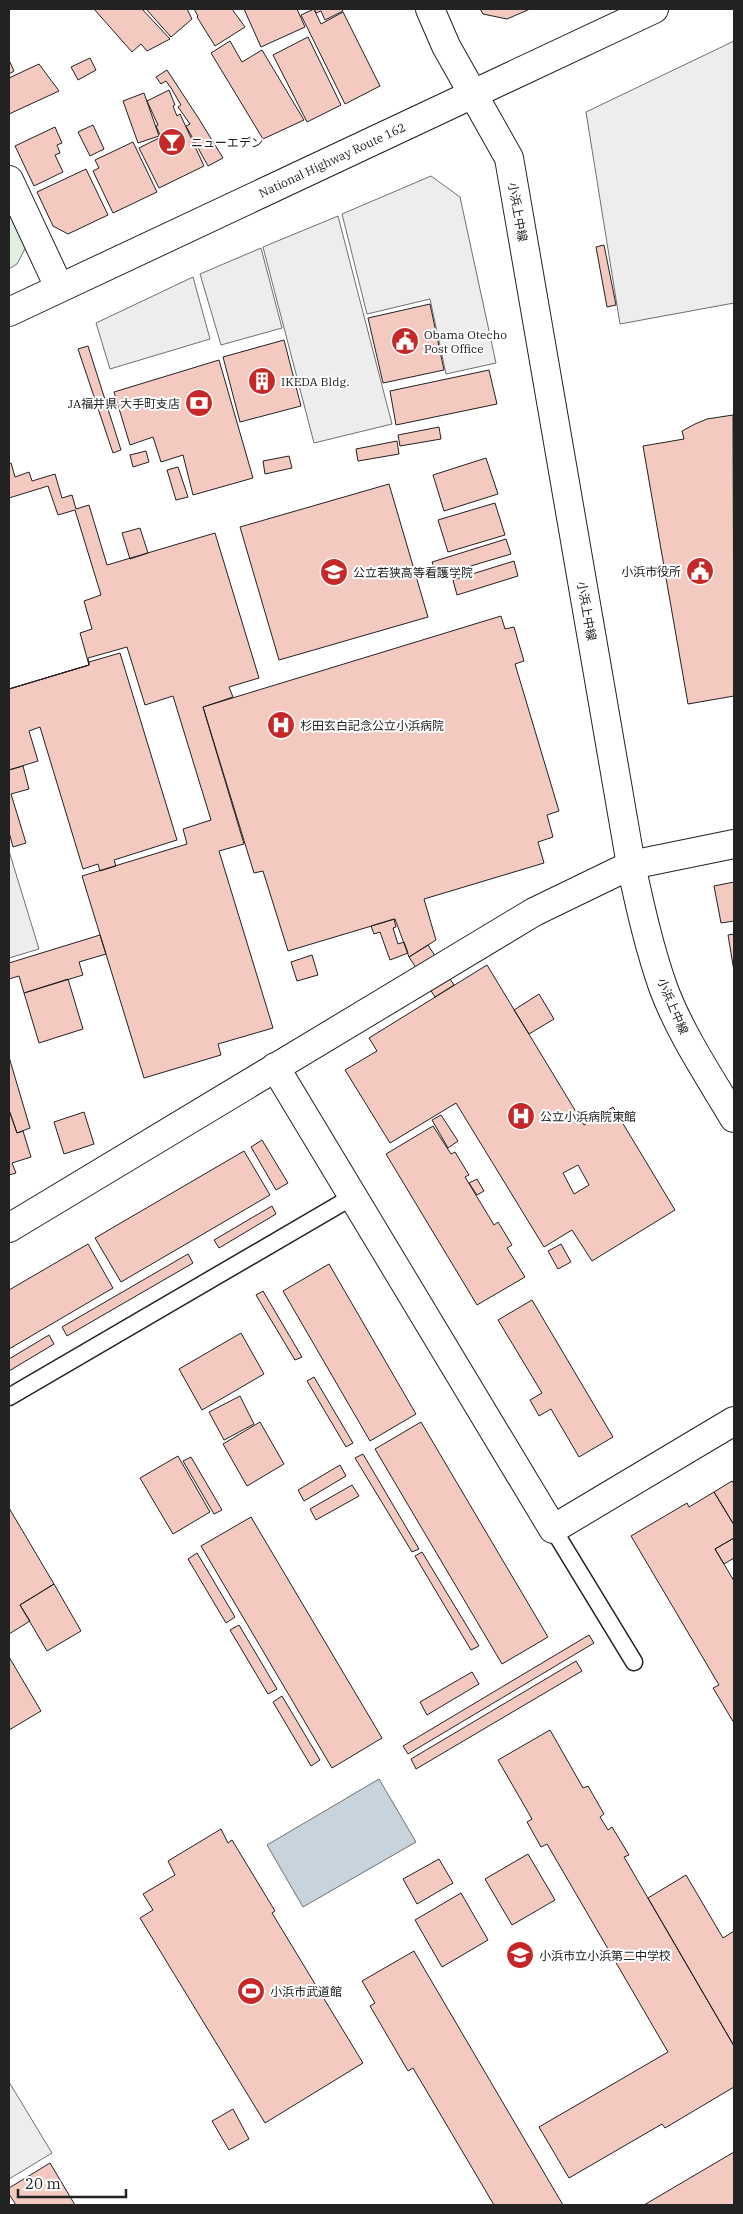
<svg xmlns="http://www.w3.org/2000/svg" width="743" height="2214" font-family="'IBM Plex Serif','Noto Sans JP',serif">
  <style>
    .green { fill: #e0efe3; stroke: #6f6f6f }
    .parking { fill: #ededed; stroke: #6f6f6f }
    .water { fill: #c7d3dd; stroke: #6f6f6f }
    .building { fill: #f3c9c0; stroke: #222; fill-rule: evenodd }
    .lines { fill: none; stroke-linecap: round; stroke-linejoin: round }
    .service-casing { stroke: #222; stroke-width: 19 }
    .minor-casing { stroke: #222; stroke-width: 30 }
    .tertiary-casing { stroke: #222; stroke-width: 30 }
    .primary-casing { stroke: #222; stroke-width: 30 }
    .trunk-casing { stroke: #222; stroke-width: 30 }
    .service { stroke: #fff; stroke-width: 16 }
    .minor { stroke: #fff; stroke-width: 28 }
    .tertiary { stroke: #fff; stroke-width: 28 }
    .primary { stroke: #fff; stroke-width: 28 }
    .trunk { stroke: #fff; stroke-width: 28 }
    .labels { text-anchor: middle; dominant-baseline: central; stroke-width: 4; stroke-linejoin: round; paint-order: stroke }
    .poi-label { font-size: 12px; fill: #222; stroke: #fff; text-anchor: start }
    .street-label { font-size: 12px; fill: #222; stroke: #fff }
  </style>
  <rect width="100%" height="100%" fill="#fff"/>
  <path class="green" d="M9,212L26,247L17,264L9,269Z"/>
  <path class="parking" d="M734,41V303L620,324L586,112Z
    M431,176L460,197L496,363L446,374L430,299L367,314L342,214Z
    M338,216L392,424L314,443L263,247Z
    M261,248L282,328L221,345L200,274Z
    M193,277L210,339L110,369L96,323Z
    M9,851L39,949L9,958Z
    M9,2082L52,2153L9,2179Z"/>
  <path class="water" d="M379,1779L416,1842L303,1907L267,1845Z"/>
  <path class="building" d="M94,9H142L170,39L147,51L141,44L132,52Z
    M146,9H187L192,19L171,37Z
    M194,9H232L245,27L215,46L197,17L198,16Z
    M244,9H297L305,27L261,47Z
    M314,9H342L343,11L325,20L321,11L316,13Z
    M314,9L321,24L343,12L380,86L345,104L301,15Z
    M480,9H530L507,19L483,14Z
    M308,37L341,105L307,122L273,55Z
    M230,41L242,62L262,50L304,120L263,139L211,53Z
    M90,58L96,70L78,80L71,67Z
    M9,60L14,71L9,74Z
    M39,64L59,91L9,114V78Z
    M167,70L199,119L223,158L208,166L186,126L190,124L178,107L181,105L171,88L166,81L161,84L156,77Z
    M169,90L175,105L173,106L177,116L180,114L204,166L159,188L139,148L161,137L156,126L158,125L147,101Z
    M144,93L159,136L138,143L123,101Z
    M93,125L104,149L90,156L78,132Z
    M55,127L62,143L57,145L60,153L55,155L63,172L34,186L15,146Z
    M133,142L157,192L113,213L93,171L99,168L95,160Z
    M86,169L108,215L68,234L53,226L37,192Z
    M604,245L616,305L607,307L596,247Z
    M430,304L444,370L383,383L368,318Z
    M284,340L301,406L240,422L223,357Z
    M88,346L121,450L113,453L78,349Z
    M219,360L253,478L193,495L183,455L161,462L153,437L130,445L114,392Z
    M489,370L497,404L396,425L390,391Z
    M733,415L734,696L688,704L643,446L684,439L682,431L695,424L707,419Z
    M439,427L441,439L400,446L398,435Z
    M397,441L399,454L358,461L356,449Z
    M146,451L149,462L133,467L130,455Z
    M289,456L292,468L265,474L263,461Z
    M486,458L498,494L444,511L433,475Z
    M11,463L15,477L29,472L32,481L55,474L62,498L72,495L76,509L89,505L107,565L215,533L259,678L229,687L233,697L203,707L244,844L219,851L273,1028L218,1044L221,1055L144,1078L82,876L187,844L183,829L211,820L173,696L145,705L127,647L88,658L89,665L9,689V464Z
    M178,467L188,497L176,500L167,470Z
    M389,484L428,617L279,660L240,527Z
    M48,486L58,515L75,510L101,595L84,601L92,629L80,633L89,665L9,689V498Z
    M495,503L505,535L448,552L438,520Z
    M140,528L148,553L130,559L122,533Z
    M506,539L511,554L437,576L432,562Z
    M514,561L518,576L457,595L453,580Z
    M501,616L505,629L514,627L524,661L515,664L559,811L547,815L553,837L538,842L544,863L424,899L436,940L409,957L395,919L288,951L263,871L254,873L203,707Z
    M120,653L177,840L114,860L116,866L100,871L98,864L83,869L40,727L29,731L38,761L9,770V689L89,665V662Z
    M23,766L29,789L11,794L26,843L13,847L9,832V770Z
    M734,882V921L721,923L714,886Z
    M394,919L396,927L393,928L398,944L404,942L408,953L390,960L380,932L374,934L371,926Z
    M734,934V971L728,935Z
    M100,935L106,954L79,962L83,975L24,993L19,976L9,979V963Z
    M428,945L454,985L435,997L409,957Z
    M312,955L318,975L297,981L291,962Z
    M487,965L584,1125L613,1107L675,1210L592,1261L572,1230L544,1247L456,1103L390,1143L345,1070L377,1051L369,1038ZM578,1165L589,1185L574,1194L563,1173Z
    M68,979L83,1029L39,1043L24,993Z
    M539,994L554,1019L529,1034L514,1010Z
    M9,1057L30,1128L17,1133L9,1110Z
    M9,1110L17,1133L23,1131L31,1157L12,1163L16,1173L9,1175Z
    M84,1112L94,1144L64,1154L54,1122Z
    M441,1115L458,1141L448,1148L432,1120Z
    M433,1126L451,1154L455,1152L469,1175L465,1177L494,1225L498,1222L512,1245L507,1248L525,1277L477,1305L386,1154Z
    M262,1140L288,1183L276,1190L251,1147Z
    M244,1151L270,1195L121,1282L95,1238Z
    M477,1179L484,1191L477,1195L469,1183Z
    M272,1206L276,1214L219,1248L214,1240Z
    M88,1244L113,1288L9,1349V1290Z
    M561,1244L571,1262L558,1269L548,1251Z
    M188,1254L193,1263L67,1336L62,1327Z
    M329,1264L416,1414L370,1441L283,1291Z
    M263,1291L302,1357L295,1360L256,1295Z
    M532,1300L613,1437L579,1457L551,1409L539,1416L530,1400L542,1393L498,1320Z
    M241,1333L264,1374L202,1410L179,1369Z
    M49,1335L54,1344L9,1371V1359Z
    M314,1377L353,1443L346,1447L307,1381Z
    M240,1396L254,1424L224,1440L209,1412Z
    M260,1422L284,1464L247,1486L223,1444Z
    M421,1422L548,1637L502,1664L375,1449Z
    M363,1454L419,1549L412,1552L355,1458Z
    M178,1456L210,1512L173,1534L140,1478Z
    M191,1457L222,1510L214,1514L183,1461Z
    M340,1465L346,1476L304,1501L298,1490Z
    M732,1481L734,1484V1525L714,1492Z
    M352,1485L359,1496L316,1520L310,1509Z
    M714,1492L734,1525V1538L715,1549L734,1581V1723L713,1688L719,1685L631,1536L687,1503L689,1507Z
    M9,1508L54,1584L20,1605L30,1621L9,1634Z
    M251,1517L382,1738L332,1768L201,1546Z
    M734,1538V1558L724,1564L715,1549Z
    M422,1552L479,1646L471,1650L415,1556Z
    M197,1553L235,1617L226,1623L188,1559Z
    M54,1584L81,1631L47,1651L20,1605Z
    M239,1625L277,1689L268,1694L230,1630Z
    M589,1635L594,1643L408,1754L403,1746Z
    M9,1657L41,1711L9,1730Z
    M576,1661L582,1671L416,1769L411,1759Z
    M472,1672L479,1684L427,1715L420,1702Z
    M282,1696L320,1760L311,1766L273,1702Z
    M550,1730L583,1788L588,1786L604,1814L600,1817L608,1830L612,1827L629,1855L624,1857L734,2046V2087L665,2128L662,2124L569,2178L539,2127L668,2052L547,1844L541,1847L527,1822L532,1819L498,1760Z
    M221,1829L228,1843L232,1840L275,1911L272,1913L363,2063L265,2123L140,1918L153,1910L143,1894L175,1875L168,1861Z
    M528,1854L555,1900L512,1925L485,1879Z
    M439,1859L453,1883L417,1904L403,1879Z
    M686,1875L723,1938L734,1931V2046L648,1898Z
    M461,1893L488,1940L442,1967L415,1920Z
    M414,1951L415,1953L563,2205H494L413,2068L408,2071L370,2006L375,2003L362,1981Z
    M233,2109L249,2139L229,2150L212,2121Z
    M734,2152V2205H644Z
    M50,2163L75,2205H16L9,2194V2188Z"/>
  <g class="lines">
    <g class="service-casing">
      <path id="service" d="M9,1397L352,1197
        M553,1529L634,1662"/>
    </g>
    <g class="minor-casing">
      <path id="minor" d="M9,180L59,287
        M275,1067L553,1529L734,1421
        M9,1228L534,912L631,865L734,844"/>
    </g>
    <g class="tertiary-casing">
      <path id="tertiary" d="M430,9L446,46L473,94"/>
    </g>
    <g class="primary-casing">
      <path id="primary" d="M473,94L509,158L631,865C640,906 649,947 663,987C680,1033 709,1076 734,1118"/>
    </g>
    <g class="trunk-casing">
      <path id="trunk" d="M9,312L654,9"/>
    </g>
    <use href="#service" class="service"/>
    <use href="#minor" class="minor"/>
    <use href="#tertiary" class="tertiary"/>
    <use href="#primary" class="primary"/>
    <use href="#trunk" class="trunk"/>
  </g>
  <defs>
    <g id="bar-disc" transform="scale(1.4375)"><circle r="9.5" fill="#c62828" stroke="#fff"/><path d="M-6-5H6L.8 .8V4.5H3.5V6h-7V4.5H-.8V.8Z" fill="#fff"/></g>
    <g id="civic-disc" transform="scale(1.4375)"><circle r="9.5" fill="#c62828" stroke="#fff"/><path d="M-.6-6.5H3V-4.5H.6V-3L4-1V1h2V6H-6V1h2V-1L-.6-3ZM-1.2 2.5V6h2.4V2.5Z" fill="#fff"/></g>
    <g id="building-disc" transform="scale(1.4375)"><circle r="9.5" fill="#c62828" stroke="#fff"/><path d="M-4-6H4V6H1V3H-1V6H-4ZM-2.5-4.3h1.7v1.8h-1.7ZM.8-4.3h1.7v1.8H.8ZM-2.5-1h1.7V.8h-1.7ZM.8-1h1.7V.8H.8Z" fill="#fff"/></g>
    <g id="bank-disc" transform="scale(1.4375)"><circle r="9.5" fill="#c62828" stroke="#fff"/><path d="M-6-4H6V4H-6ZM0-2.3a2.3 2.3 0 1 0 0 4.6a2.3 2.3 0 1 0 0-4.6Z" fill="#fff"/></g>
    <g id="university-disc" transform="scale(1.4375)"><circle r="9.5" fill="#c62828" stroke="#fff"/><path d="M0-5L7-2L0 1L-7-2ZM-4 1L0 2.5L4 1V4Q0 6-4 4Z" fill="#fff"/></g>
    <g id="hospital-disc" transform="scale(1.4375)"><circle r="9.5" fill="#c62828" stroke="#fff"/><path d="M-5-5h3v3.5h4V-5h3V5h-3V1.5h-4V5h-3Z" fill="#fff"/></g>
    <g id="school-disc" transform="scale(1.4375)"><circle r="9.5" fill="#c62828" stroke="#fff"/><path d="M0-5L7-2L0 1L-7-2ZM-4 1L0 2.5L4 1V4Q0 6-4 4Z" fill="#fff"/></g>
    <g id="stadium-disc" transform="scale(1.4375)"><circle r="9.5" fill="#c62828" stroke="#fff"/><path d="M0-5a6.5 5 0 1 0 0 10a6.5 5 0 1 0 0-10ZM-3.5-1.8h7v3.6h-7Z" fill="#fff"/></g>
  </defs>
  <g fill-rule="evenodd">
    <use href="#bar-disc" x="172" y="142"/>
    <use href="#civic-disc" x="405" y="341"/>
    <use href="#building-disc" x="262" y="381"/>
    <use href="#bank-disc" x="199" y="403"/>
    <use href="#civic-disc" x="700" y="571"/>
    <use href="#university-disc" x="334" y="572"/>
    <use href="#hospital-disc" x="281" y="725"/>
    <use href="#hospital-disc" x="521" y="1116"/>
    <use href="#school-disc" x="520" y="1955"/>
    <use href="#stadium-disc" x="251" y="1991"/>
  </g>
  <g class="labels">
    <g class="poi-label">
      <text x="191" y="142">ニューエデン</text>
      <text x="424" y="334">Obama Otecho<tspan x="424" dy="14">Post Office</tspan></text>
      <text x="281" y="381">IKEDA Bldg.</text>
      <text x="180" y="403" text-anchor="end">JA福井県 大手町支店</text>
      <text x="681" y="571" text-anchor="end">小浜市役所</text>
      <text x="353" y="572">公立若狭高等看護学院</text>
      <text x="300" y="725">杉田玄白記念公立小浜病院</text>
      <text x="540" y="1116">公立小浜病院東館</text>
      <text x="539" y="1955">小浜市立小浜第二中学校</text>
      <text x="270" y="1991">小浜市武道館</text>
    </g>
    <g class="street-label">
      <text transform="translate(332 160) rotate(-25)">National Highway Route 162</text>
      <text transform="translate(518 212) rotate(80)">小浜上中線</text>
      <text transform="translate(587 611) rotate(80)">小浜上中線</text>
      <text transform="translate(673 1006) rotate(67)">小浜上中線</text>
    </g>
  </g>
  <rect width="743" height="2214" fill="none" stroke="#222222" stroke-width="20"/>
  <path d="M18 2189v8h108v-8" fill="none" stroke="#222222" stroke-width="2.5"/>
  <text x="25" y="2189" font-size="15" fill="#222222" stroke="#ffffff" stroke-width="4" paint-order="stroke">20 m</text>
</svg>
